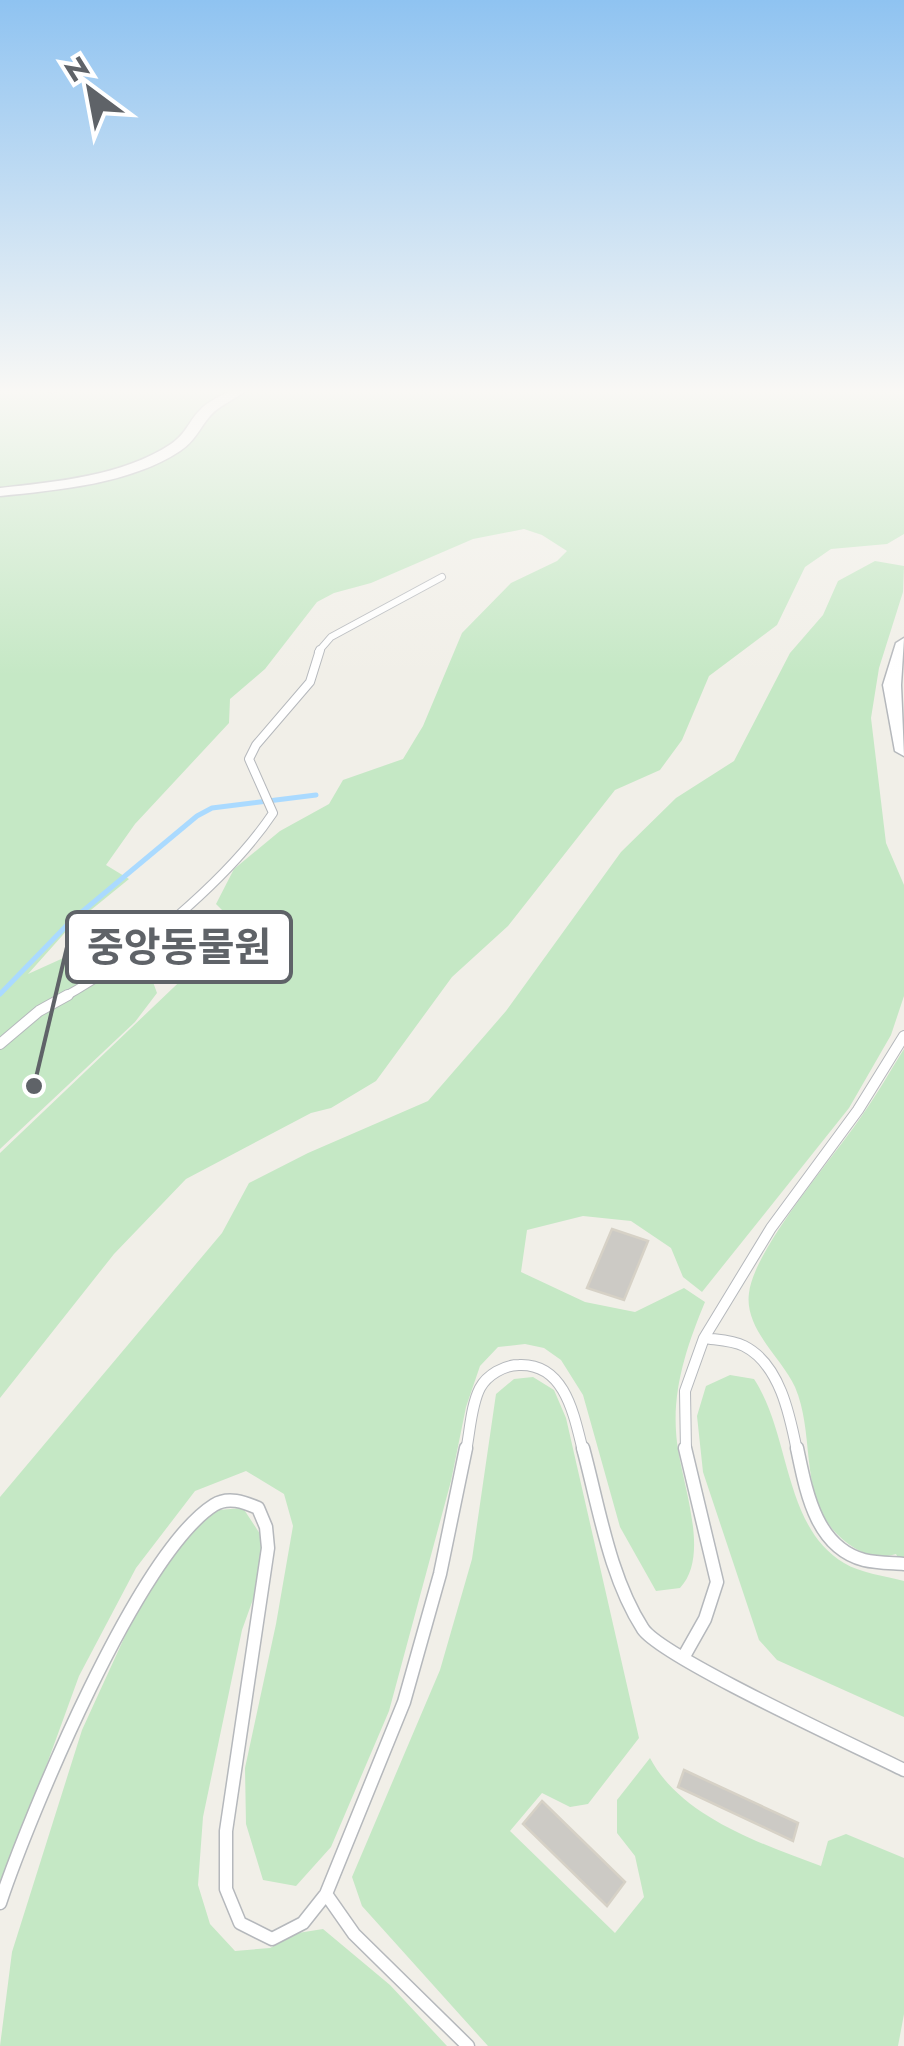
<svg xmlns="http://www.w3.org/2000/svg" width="904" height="2046" font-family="Jost,'Noto Sans KR',sans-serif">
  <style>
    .green { fill: #c5e8c5 }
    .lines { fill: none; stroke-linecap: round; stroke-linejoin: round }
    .stream { stroke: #aadaff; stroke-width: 5 }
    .building { fill: #cccac5; stroke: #d6d1c6; stroke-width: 2.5 }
    .service-far3-casing { stroke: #b5b8bc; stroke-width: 8 }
    .service-far2-casing { stroke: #b5b8bc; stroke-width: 10 }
    .service-far1-casing { stroke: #b5b8bc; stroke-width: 12 }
    .service-casing { stroke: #b5b8bc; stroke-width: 15 }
    .tertiary-casing { stroke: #b5b8bc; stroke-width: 3 }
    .service-far3 { stroke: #fff; stroke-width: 6 }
    .service-far2 { stroke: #fff; stroke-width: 8 }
    .service-far1 { stroke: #fff; stroke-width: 10 }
    .service { stroke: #fff; stroke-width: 12 }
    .tertiary { fill: #fff; fill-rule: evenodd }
    .leader { fill: none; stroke: #5f6368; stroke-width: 4 }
    .callout-dot { fill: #5f6368; stroke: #fff; stroke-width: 4 }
    .callout { fill: #fff; stroke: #5f6368; stroke-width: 4 }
    .callout-label { font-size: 40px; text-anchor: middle; font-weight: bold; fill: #5f6368 }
  </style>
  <rect width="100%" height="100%" fill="#f1efe8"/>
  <path class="green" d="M0,389H234C207,403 194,428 170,445C123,477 61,481 6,487H0Z
    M247,389H904V534L887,544L831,549L805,567L777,625L709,676L682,740L660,770L615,790L508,926L452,977L376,1081L331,1108L311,1113L186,1179L114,1254L0,1398V1153L238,926L216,904L234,869L280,831L329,804L343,780L403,759L423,726L462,633L511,583L557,561L567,551L542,535L524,529L473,539L371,583L334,593L317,602L265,669L230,699L229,723L135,824L106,865L129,879L70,927L28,974L70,955L103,954L149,971L157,993L135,1022L0,1149V494L111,477L195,436L214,410Z
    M875,561L904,566L903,592L879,668L871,718L886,843L904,885V996L891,1035L849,1108L702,1292L683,1277L671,1248L631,1221L583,1216L527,1230L521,1272L585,1302L635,1312L684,1288L705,1302C688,1343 673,1386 676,1431C678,1477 713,1553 680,1588L656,1591L620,1527L583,1395L561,1360L544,1348L525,1344L498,1347L480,1366L466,1407L451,1481L389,1711L331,1847L296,1886L263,1880L246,1824L245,1768L276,1624L293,1526L284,1494L246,1471L195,1491L136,1568L79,1676L0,1893V1497L222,1233L249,1183L308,1153L428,1101L506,1011L621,852L676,798L734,761L790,653L823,615L838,581Z
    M904,1049V1568L896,1554C880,1559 867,1556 853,1547C794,1509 818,1441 795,1387C782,1358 744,1329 749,1293C754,1248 836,1155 863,1114C878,1093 890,1071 904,1049Z
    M730,1375L754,1379C791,1435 783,1527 844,1563C860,1573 886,1576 904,1581V1717L777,1660L759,1640L703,1472L697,1416L706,1386Z
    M533,1377L554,1390L566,1418L639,1738L588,1804L570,1807L542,1793L510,1831L615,1933L644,1897L635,1856L617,1833V1800L650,1758C681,1817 762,1844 821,1866L828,1841L846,1834L904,1858V2014L898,2046H488L362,1906L352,1877L440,1670L472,1559L496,1394L514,1379Z
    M243,1508L262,1537L261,1577L242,1630L203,1817L198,1885L210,1924L235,1951L270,1948L298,1933L323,1929L390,1985L447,2046H0L12,1952L82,1730L136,1612L184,1533L218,1510Z"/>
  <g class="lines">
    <path class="stream" d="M0,994L71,921L197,816L212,808L316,795"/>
  </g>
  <path class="building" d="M612,1229L648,1241L624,1300L587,1288Z
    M684,1770L798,1823L793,1841L678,1787Z
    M542,1801L625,1882L607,1906L523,1824Z"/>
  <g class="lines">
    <g class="service-far3-casing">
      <path id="service-far3" d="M318,652L331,637L442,577"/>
    </g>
    <g class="service-far2-casing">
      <path id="service-far2" d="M64,997C133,959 229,879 273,813L249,759L256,745L310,682L320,650"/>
    </g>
    <g class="service-far1-casing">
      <path id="service-far1" d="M0,1044L39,1011L68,995
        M704,1338C717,1340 732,1340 744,1346C780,1364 790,1416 797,1451
        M466,1451C470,1432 471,1405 480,1388C487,1375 504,1365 519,1365C565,1363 574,1415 583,1451
        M686,1451L685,1391L704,1338L771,1228L858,1110L904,1036"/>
    </g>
    <g class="service-casing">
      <path id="service" d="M583,1448C599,1507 609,1576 643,1629C663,1658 860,1748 904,1770
        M797,1448C806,1490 815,1547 864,1560C876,1563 891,1563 904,1564
        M683,1658L705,1619L717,1582L685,1448
        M326,1894L354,1934L468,2046
        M0,1903C30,1814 138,1553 214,1505C228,1496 244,1502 258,1508L266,1527L268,1548L226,1831V1889L240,1923L272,1939L303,1923L326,1894L404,1702L440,1574L466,1448"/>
    </g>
    <g class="tertiary-casing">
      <path id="tertiary" d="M46,389H61L52,393Z
        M233,389H247C237,399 219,405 210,416C199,429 195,441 180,451C130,484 58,490 0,496V488C55,482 123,476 171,444C187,433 188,422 200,410C208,401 223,395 233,389Z
        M904,638L901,685L904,756L895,751L883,685L896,643Z"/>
    </g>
    <use href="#service-far3" class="service-far3"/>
    <use href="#service-far2" class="service-far2"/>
    <use href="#service-far1" class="service-far1"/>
    <use href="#service" class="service"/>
    <use href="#tertiary" class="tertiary"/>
  </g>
  <linearGradient id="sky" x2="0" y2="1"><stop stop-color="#8fc3f1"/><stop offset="0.58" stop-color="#f9f8f5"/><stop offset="1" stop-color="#f9f8f5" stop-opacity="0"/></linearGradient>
  <rect width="904" height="675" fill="url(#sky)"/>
  <path class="leader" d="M34 1086L67 947"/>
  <circle class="callout-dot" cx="34" cy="1086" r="10"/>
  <rect class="callout" x="67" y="912" width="224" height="70" rx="10"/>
  <g class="callout-label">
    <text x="179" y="961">중앙동물원</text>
  </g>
  <g transform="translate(90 90) rotate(328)" stroke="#ffffff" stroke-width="8" paint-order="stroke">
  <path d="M0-8L18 38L0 25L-18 38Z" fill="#5f6368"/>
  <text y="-15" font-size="28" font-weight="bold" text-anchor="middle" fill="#5f6368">N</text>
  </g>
</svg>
